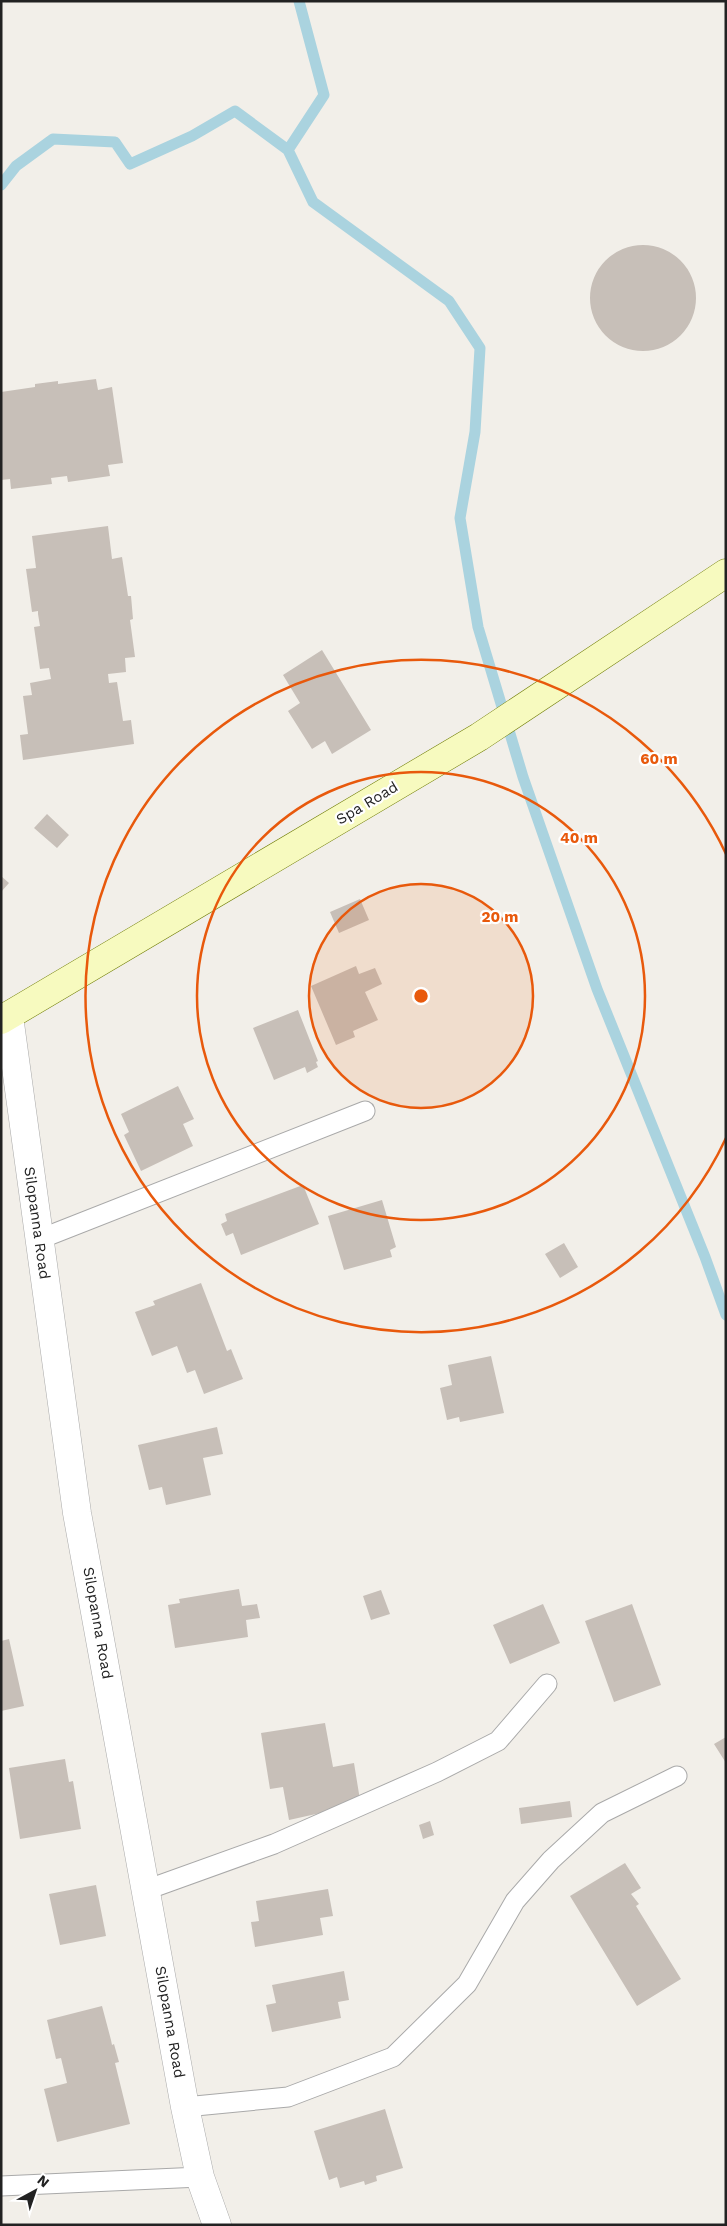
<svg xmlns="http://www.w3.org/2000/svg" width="727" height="2226" font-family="'Work Sans',sans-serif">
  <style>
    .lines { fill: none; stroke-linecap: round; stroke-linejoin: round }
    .stream { stroke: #aad3df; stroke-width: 11 }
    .building { fill: #c7bfb8 }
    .lane-casing { stroke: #a9a9a9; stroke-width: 21 }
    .street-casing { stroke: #a9a9a9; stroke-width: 29 }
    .secondary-casing { stroke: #707d05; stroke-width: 29 }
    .lane { stroke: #fff; stroke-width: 19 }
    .street { stroke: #fff; stroke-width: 28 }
    .secondary { stroke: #f7fabf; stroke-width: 28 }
    .ring { fill: none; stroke: #e8590c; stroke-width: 2.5 }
    .labels { text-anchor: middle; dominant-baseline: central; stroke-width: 4.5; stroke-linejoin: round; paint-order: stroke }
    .street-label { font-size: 15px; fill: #222; stroke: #fff }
    .centre { fill: #e8590c; stroke: #fff; stroke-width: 2.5 }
    .ring-label { font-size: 15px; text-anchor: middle; font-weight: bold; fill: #e8590c; stroke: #fff; stroke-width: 4.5; stroke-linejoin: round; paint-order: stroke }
  </style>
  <rect width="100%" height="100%" fill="#f2efe9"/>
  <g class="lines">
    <path class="stream" d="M299,1L324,95L288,150L313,202L449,301L480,348L475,432L460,518L478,627L523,777L597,989L705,1257L726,1315
      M1,185L16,166L53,139L115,142L130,164L192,136L235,111L288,150"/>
  </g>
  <path class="building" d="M590 298a53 53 0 1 1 106 0a53 53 0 1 1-106 0Z
    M96,379L98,390L112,387L123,463L108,465L110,476L68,482L67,476L51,478L52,484L11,489L10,479L1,480V392L35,387V384L58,381V384Z
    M108,526L112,559L122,557L128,596H131L133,619L130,620L135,657L125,658L126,672L108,674L109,683L117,682L123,721L131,720L134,744L23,760L20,735L28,734L23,696L32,695L30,683L51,679L49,668L40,669L34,627L40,626L38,614V611L32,612L26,569L36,568L32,536Z
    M322,650L371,730L332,754L325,741L312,749L288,711L300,703L283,675Z
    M47,814L69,835L57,848L34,828Z
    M1,876L9,883L1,892Z
    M360,899L369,920L339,933L330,912Z
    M356,966L359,974L375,968L382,984L365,992L378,1020L353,1031L355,1037L336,1045L311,986Z
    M298,1010L318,1061L316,1062L318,1067L307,1073L305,1067L274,1080L253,1028Z
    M178,1086L194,1119L183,1124L193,1146L141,1171L124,1135L129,1132L121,1114Z
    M303,1185L319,1224L241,1255L233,1233L226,1236L221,1224L227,1221L225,1214Z
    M382,1200L396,1247L390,1250L392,1257L344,1270L328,1216Z
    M564,1243L578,1267L560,1278L545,1254Z
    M201,1283L227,1351L231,1349L243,1379L204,1394L195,1370L187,1373L177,1346L152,1356L135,1312L155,1305L153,1301Z
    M491,1356L504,1413L460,1422L459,1417L447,1420L440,1388L452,1385L448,1365Z
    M217,1427L223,1454L203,1458L211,1495L166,1505L162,1487L149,1490L138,1445Z
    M239,1589L242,1606L257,1604L260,1618L246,1620L248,1637L175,1648L168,1605L180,1603L179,1599Z
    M381,1590L390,1614L371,1620L363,1596Z
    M543,1604L560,1643L510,1664L493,1625Z
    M632,1604L661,1685L614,1702L585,1621Z
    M9,1639L24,1706L1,1711V1641Z
    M325,1723L333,1767L354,1763L360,1800L342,1803L343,1808L289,1820L283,1787L270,1789L261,1733Z
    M726,1737V1763L714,1744Z
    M65,1759L69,1782L73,1781L81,1829L20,1839L9,1768Z
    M570,1801L572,1817L521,1824L519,1808Z
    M430,1821L434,1835L423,1839L419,1825Z
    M625,1863L641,1888L631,1894L639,1904L636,1906L681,1979L637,2006L570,1896Z
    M96,1885L106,1936L60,1945L49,1894Z
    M328,1889L333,1916L320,1918L323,1935L255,1947L251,1922L259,1921L256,1901Z
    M344,1971L349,2000L338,2002L341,2018L272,2032L266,2005L276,2003L272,1985Z
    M102,2006L111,2040L112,2045L114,2044L119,2062L115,2063L130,2124L57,2142L44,2089L67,2083L61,2058L56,2059L47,2020Z
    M385,2109L403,2168L376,2176L377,2181L365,2185L364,2181L340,2188L337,2177L329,2180L314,2131Z"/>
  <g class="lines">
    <g class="lane-casing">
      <path id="lane" d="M40,1239L365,1111
        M146,1890L274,1844L437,1772L498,1741L547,1684
        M185,2107L288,2097L393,2057L467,1984L515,1901L551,1860L602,1813L677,1776
        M1,2186L200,2177"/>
    </g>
    <g class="street-casing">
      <path id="street" d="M9,1016L77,1513L185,2107L200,2177L217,2225"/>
    </g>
    <g class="secondary-casing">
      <path id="secondary" d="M1,1020L479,737L726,573"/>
    </g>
    <use href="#lane" class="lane"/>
    <use href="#street" class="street"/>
    <use href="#secondary" class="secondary"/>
  </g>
  <circle cx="421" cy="996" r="112" fill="#e8590c" fill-opacity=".12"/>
  <g class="ring">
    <circle cx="421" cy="996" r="112"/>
    <circle cx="421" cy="996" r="224"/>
    <path d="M726 1138A336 336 0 1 1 726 854"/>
  </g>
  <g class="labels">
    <g class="street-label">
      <text transform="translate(367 803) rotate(-31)">Spa Road</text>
      <text transform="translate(37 1223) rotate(82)">Silopanna Road</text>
      <text transform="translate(98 1623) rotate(80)">Silopanna Road</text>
      <text transform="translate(170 2022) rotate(80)">Silopanna Road</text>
    </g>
  </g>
  <circle cx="421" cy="996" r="8" class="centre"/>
  <g class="ring-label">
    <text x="659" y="764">60 m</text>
    <text x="579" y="843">40 m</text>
    <text x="500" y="922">20 m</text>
  </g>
  <rect width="727" height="2226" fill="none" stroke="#222222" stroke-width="5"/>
  <g transform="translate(35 2191) rotate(40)" stroke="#ffffff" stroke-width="4" paint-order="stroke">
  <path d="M0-4L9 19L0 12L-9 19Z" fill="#222222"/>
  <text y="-8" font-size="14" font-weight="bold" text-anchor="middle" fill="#222222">N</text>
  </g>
</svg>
